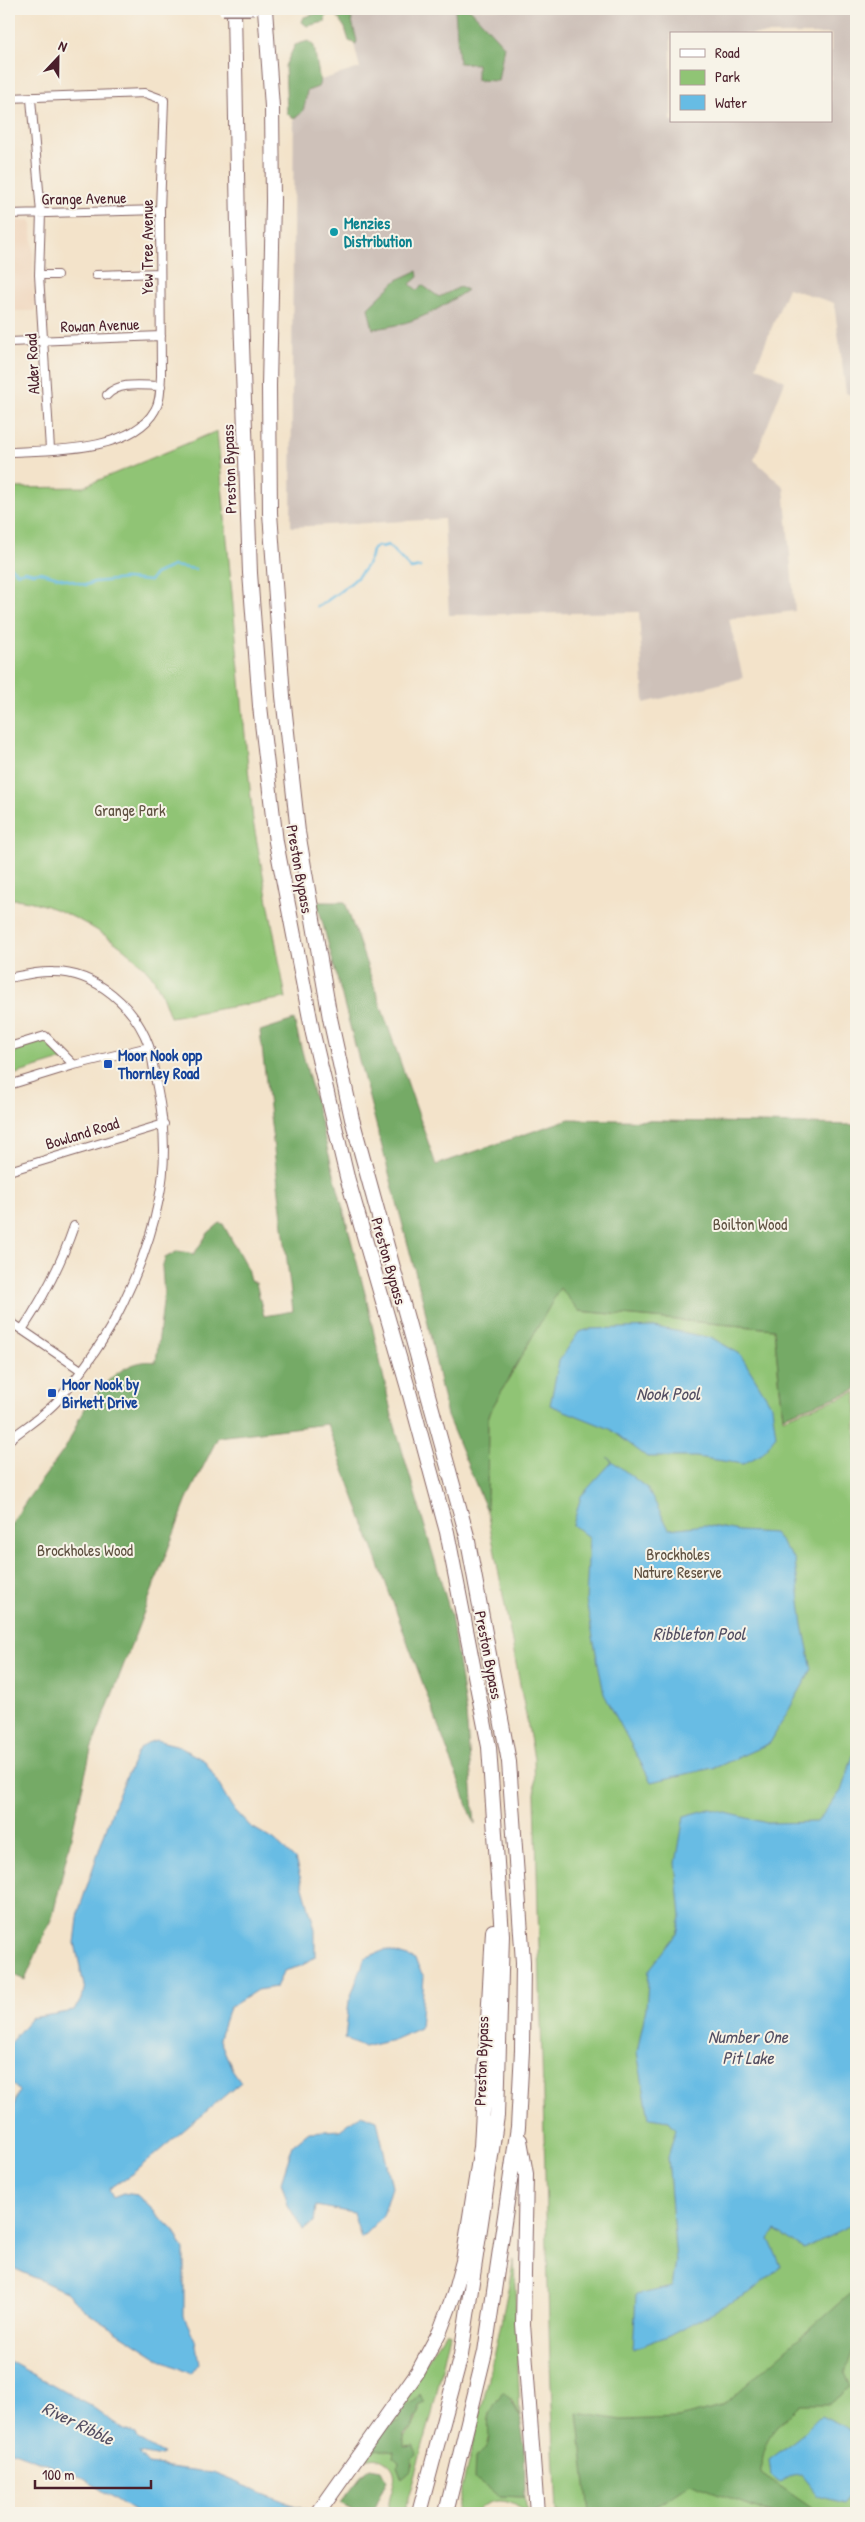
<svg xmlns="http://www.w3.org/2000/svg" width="865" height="2522" font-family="'Patrick Hand',sans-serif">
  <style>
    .built { fill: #f0d5bc }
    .industrial { fill: #cec1b9; fill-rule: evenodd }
    .green { fill: #90c475; stroke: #6d7250 }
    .forest { fill: #74aa66; stroke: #5f6448 }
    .water { fill: #67bce4; stroke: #586e88 }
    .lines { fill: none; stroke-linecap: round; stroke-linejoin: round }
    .stream { stroke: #67bce4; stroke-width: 2.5 }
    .street-casing { stroke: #856463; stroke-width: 10 }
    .highway-casing { stroke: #856463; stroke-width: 16 }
    .street { stroke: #fff; stroke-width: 8 }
    .highway { stroke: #fff; stroke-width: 14 }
    .secondary-bridge-casing { stroke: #856463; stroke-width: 14; stroke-linecap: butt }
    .secondary-bridge { stroke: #fff; stroke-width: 11 }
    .culture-dot { fill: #0f9aa8; stroke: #f7f3e8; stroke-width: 2 }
    .transit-dot { fill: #1a4fb4; stroke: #f7f3e8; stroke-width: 2 }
    .labels { text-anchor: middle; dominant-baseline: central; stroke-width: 4; stroke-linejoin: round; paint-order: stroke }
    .street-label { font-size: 16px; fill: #4a1f2b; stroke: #f7f3e8 }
    .culture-label { font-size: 16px; font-weight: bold; fill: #0d838f; stroke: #f7f3e8; text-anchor: start }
    .park-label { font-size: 16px; fill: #5f5141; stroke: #f7f3e8 }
    .transit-label { font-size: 16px; font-weight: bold; fill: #164399; stroke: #f7f3e8; text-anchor: start }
    .water-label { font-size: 18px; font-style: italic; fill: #534e62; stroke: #f7f3e8 }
  </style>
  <rect width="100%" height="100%" fill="#f7f3e8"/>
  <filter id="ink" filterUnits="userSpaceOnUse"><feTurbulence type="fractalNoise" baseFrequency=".02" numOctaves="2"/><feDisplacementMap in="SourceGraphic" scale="10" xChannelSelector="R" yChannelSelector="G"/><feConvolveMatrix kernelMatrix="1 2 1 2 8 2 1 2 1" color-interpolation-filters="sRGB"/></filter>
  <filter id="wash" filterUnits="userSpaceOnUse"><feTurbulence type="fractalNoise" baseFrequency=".0096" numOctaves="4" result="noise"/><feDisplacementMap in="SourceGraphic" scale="20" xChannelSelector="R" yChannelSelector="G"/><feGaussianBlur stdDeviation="1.12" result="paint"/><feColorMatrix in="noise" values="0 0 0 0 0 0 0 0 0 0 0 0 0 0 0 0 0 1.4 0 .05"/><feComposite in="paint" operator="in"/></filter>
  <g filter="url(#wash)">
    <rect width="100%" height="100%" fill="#f3e3ca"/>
    <path class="built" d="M30,220L32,224L35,311H9V221Z"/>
    <path class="industrial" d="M345,9H856V397L846,393L834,303L788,288L756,366L785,381L754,460L784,487L795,611L729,619L743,678L644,703L639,612L449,615L444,519L291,527L294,88L360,68ZM671,34H831V121H671Z"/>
    <path class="green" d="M217,431L253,821L286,998L170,1017C165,1003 160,987 151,975C124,941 52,898 9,899V488L82,487Z
      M42,1040L65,1059L9,1076V1050Z
      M560,1287L579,1311L774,1329L783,1418L856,1392V2513H557L550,2362L534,1758L487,1511L488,1415Z
      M514,2260L520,2417L512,2398L490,2413V2430L485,2451L499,2496L525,2497L527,2513C523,2512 522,2510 518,2507C504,2497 486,2500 475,2513H456L494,2357Z
      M446,2331L450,2333L432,2414L404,2513L393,2512L389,2508C387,2491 405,2474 385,2461C378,2456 370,2457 362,2460L369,2448L395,2452L398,2462L397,2466L402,2478L413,2465L408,2446L404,2447C401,2436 407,2434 413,2426C418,2419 418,2403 420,2394L400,2421L384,2433L383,2431Z"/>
    <path class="forest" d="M332,9H349L357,41L356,44L349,41L345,28Z
      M455,9H470L504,46L498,81L477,80V64L459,63Z
      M322,12L326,15L325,22L307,26L302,22L304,17Z
      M308,41L314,46L320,82L318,87L307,91C305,101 306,116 292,118L287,113L285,66L295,45Z
      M417,271L418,277L410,284L417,290L422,285L439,297L460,287L467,290C434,313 414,324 373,329L368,308L397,280Z
      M317,902H345L436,1165L569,1119L856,1125V1390L783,1416L774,1329L579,1311L560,1288L488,1415L487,1511L447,1416L424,1305Z
      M294,1020L366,1297L392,1416L451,1615L466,1714L475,1825L327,1424L218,1437L188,1497L91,1750L53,1915L25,1980L9,1972V1530C24,1500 42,1481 61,1454C72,1440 75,1424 84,1410C100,1386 126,1357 156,1362L164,1294L162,1268L165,1258L178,1251L194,1254L208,1233L220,1223L223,1224L247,1268L250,1280L256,1283L264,1316L293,1311L260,1031Z
      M856,2288V2352L853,2350L845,2373L851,2387L829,2404H800C777,2427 760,2437 761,2473L816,2511L827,2513H770L690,2483L645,2513H589L578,2413L622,2420L678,2418L721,2407Z
      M503,2391C529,2411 524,2466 525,2497L499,2496L474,2479L475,2458C498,2442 483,2429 491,2412C494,2404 499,2398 503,2391Z
      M420,2394L425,2403L419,2406V2414L415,2417L413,2426L404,2434V2447L414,2446L416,2455L412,2459L411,2471L402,2479L397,2466L398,2462L393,2458L394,2452L369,2448L383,2431L384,2432L391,2424L399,2421V2415L404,2405L415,2401Z
      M371,2468L382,2470L387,2480L373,2510L360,2513L340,2503L361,2476Z"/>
    <path class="water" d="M655,1327L712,1338L740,1354L772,1406L776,1436L762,1454L743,1464L696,1457H647L610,1429L550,1405L559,1361L579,1332L590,1329Z
      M607,1457L648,1489L669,1529L705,1525L739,1531L774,1533L795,1561L803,1625L812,1669L770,1743L717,1767L651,1782L604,1694L586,1601L589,1538L573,1525L581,1496L612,1462Z
      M156,1740L176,1745L205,1761L232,1807L250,1826L274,1840L295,1859L315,1929V1957L301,1966L284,1971L276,1987L257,1990L229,2008L219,2038L232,2069L241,2082L133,2173L109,2189L113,2197L123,2193L137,2195L173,2229L184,2250V2316L195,2340L199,2363L191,2374L163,2361L88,2313L66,2292L9,2266V2118L19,2091L9,2080V2044L31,2018L74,2011L85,1991L75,1943L79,1910L115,1802L138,1751L147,1743Z
      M856,1747V2217L851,2226L803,2249L776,2230L769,2239L781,2266L752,2291L670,2335L633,2349L636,2295L672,2287L676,2262L668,2157L676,2129L669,2121L649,2118L637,2052L646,2008L649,1970L677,1934L681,1917L676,1863L684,1816L710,1809L767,1823L817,1822L841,1791Z
      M385,1950L414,1959L424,1977L420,2028L393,2040L364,2047L345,2038L349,2001L365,1958Z
      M361,2114L377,2120L392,2187L383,2216L361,2238L353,2213L316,2206L314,2223L303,2230L288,2205L281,2182L293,2145L309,2132L340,2130Z
      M9,2361L91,2406L124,2430L135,2434L136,2438L163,2454L161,2457L138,2453L148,2464L213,2473L313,2513H137L81,2477L9,2450Z
      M821,2415L850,2429L856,2426V2487L843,2503L819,2496L801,2474L792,2475L780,2482L771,2475L769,2460L799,2437Z"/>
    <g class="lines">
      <path class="stream" d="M9,566L18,573L25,571L33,573L40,572L86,585L94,582L125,579L150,581L155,574L173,566L195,569
        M317,606L321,605C340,591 370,574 372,550L378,546L382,547L388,545L411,569L420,567"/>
    </g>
  </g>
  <g filter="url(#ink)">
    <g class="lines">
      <g class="street-casing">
        <path id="street" d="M9,98L145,93L164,100L160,210L161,376C160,388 161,400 155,410C132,452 51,450 9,452
          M31,99L41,213L39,275L50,449
          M9,214L160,210
          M39,275H57
          M96,275L160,273
          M9,342L161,336
          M107,395C120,381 143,386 161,386
          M9,978C24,975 38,971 53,972C97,972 135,1007 149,1046C153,1059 154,1074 157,1087C165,1125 167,1161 159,1199C152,1235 139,1270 123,1303C107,1337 83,1371 58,1400C45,1415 25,1427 9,1440
          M9,1047L45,1036L74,1065
          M9,1085L74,1065L149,1047
          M9,1171L164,1124
          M9,1321L81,1370
          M22,1330C44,1297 61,1264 74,1226"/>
      </g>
      <g class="highway-casing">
        <path id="highway" d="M234,9L238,228L250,573L260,706L276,842L313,1034L347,1177L410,1395L447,1532L489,1747L502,1935L497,2116L461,2355L419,2513
          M265,9L272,107L273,201L269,386L270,513L283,696L298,832L330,1018L352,1119L467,1536L509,1762L523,1962L522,2050L518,2127L485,2352L446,2513
          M520,2140L526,2174L523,2324L537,2513
          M318,2513L419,2370L440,2331L454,2294L463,2261L481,2147L493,1931"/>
      </g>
      <use href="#street" class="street"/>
      <use href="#highway" class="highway"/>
      <g class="secondary-bridge-casing">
        <path id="secondary-bridge" d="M223,9H254"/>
      </g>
      <use href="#secondary-bridge" class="secondary-bridge"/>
    </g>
  </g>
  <circle class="culture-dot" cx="334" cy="232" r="5"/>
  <g class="transit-dot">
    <rect x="103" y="1059" width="10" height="10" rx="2.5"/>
    <rect x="47" y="1388" width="10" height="10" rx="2.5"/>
  </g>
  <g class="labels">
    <g class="street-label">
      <text transform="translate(84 198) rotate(-1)">Grange Avenue</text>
      <text transform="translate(147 247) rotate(-90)">Yew Tree Avenue</text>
      <text transform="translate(100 325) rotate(-2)">Rowan Avenue</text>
      <text transform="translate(32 364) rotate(-93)">Alder Road</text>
      <text transform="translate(229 469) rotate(-92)">Preston Bypass</text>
      <text transform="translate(300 869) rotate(80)">Preston Bypass</text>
      <text transform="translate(82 1133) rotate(-17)">Bowland Road</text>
      <text transform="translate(389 1261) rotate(74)">Preston Bypass</text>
      <text transform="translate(489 1655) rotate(79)">Preston Bypass</text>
      <text transform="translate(481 2061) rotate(-88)">Preston Bypass</text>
    </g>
    <g class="culture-label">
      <text x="344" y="223">Menzies<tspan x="344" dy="18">Distribution</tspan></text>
    </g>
    <g class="park-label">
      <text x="130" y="810">Grange Park</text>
      <text x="750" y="1224">Boilton Wood</text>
      <text x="85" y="1550">Brockholes Wood</text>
      <text x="678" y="1554">Brockholes<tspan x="678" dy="18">Nature Reserve</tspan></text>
    </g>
    <g class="transit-label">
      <text x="118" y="1055">Moor Nook opp<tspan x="118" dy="18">Thornley Road</tspan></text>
      <text x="62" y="1384">Moor Nook by<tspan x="62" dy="18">Birkett Drive</tspan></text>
    </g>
    <g class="water-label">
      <text x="668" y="1393">Nook Pool</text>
      <text x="699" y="1633">Ribbleton Pool</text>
      <text x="748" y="2036">Number One<tspan x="748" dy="21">Pit Lake</tspan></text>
      <text transform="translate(78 2423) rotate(26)">River Ribble</text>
    </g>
  </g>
  <rect width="865" height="2522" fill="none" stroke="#f7f3e8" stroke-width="30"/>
  <rect x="670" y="32" width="162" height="90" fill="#f7f3e8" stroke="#b29e9c"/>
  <rect x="680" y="49" width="25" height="8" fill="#ffffff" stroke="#b29e9c"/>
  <text x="715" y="58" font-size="15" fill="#4a1f2b">Road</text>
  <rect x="680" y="70" width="25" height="15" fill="#90c475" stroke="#b29e9c"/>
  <text x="715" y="82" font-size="15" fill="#4a1f2b">Park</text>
  <rect x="680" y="95" width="25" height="15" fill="#67bce4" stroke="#b29e9c"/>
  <text x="715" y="108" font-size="15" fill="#4a1f2b">Water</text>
  <g transform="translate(58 58) rotate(22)" stroke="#f7f3e8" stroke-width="4" paint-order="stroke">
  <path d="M0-4L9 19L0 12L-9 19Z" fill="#4a1f2b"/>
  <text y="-8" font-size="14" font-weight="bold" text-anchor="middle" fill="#4a1f2b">N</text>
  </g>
  <path d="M35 2480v8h116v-8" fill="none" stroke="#4a1f2b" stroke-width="2.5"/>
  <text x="42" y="2480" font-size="15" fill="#4a1f2b" stroke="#f7f3e8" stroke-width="4" paint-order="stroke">100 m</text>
</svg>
